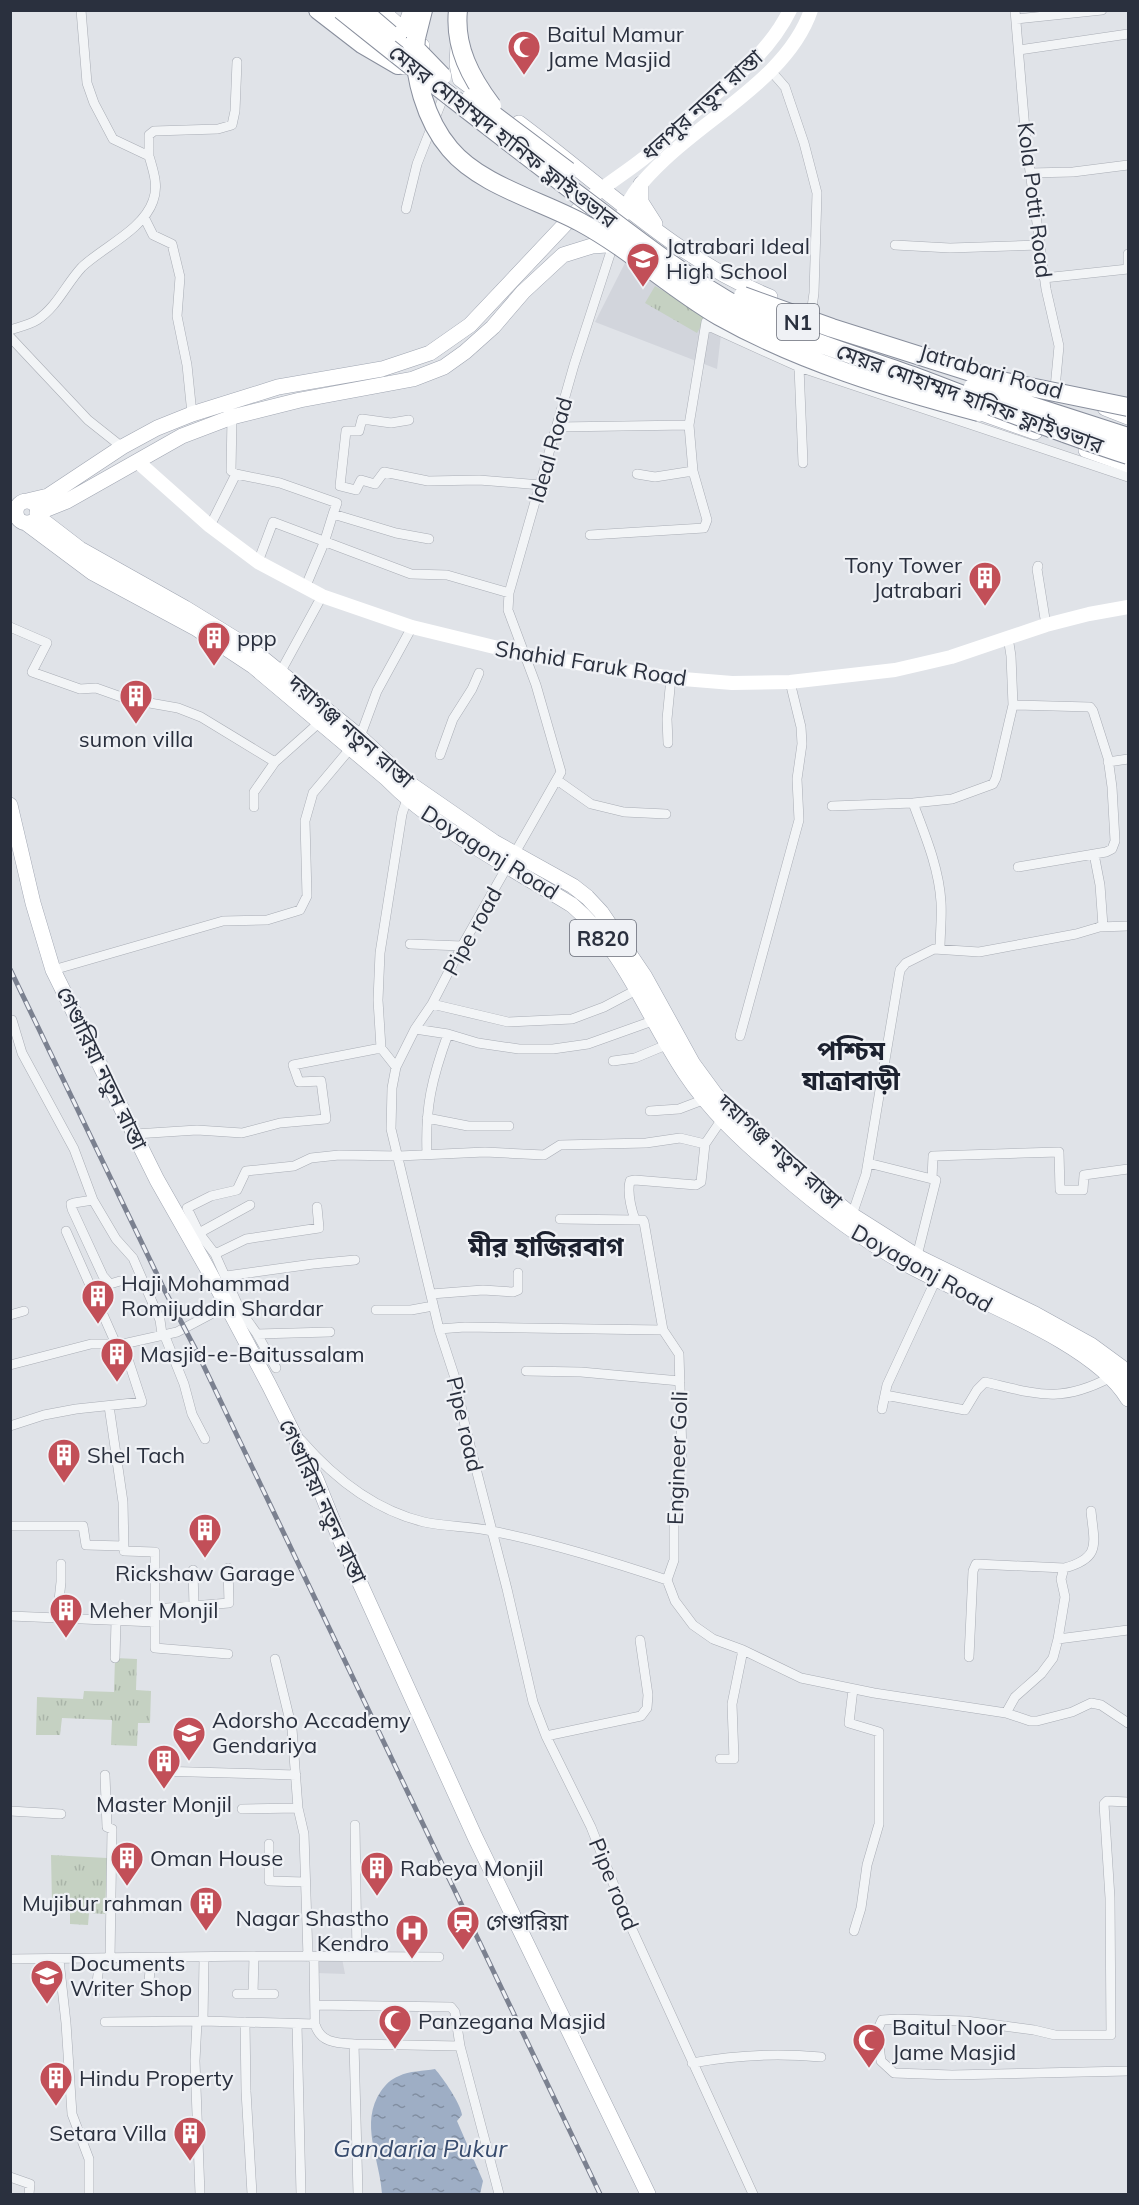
<svg xmlns="http://www.w3.org/2000/svg" width="1139" height="2205" font-family="Mulish,'Noto Sans Bengali',sans-serif">
  <style>
    .built { fill: #d2d5dc }
    .grass { fill: url(#grass-tufts) }
    .water { fill: url(#water-ripples) }
    .lines { fill: none; stroke-linecap: round; stroke-linejoin: round }
    .minor-casing { stroke: #a9adb5; stroke-width: 10 }
    .primary-casing { stroke: #a0a6b2; stroke-width: 16 }
    .motorway-casing { stroke: #898f9d; stroke-width: 20 }
    .minor { stroke: #f2f4f6; stroke-width: 9 }
    .secondary { stroke: #fff; stroke-width: 14 }
    .primary { stroke: #fff; stroke-width: 15 }
    .motorway { stroke: #fff; stroke-width: 18 }
    .rail-casing { stroke: #7b8190; stroke-width: 5 }
    .rail { stroke: #eff1f5; stroke-width: 3; stroke-dasharray: 9; stroke-linecap: butt }
    .motorway-bridge-casing { stroke: #898f9d; stroke-width: 20; stroke-linecap: butt }
    .motorway-bridge { stroke: #fff; stroke-width: 18 }
    .labels { text-anchor: middle; dominant-baseline: central; stroke-width: 4.5; stroke-linejoin: round; paint-order: stroke }
    .shield { fill: #eff1f5; stroke: #656a75; stroke-width: 1.5 }
    .shield-label { font-size: 21px; font-weight: bold; fill: #2a303e }
    .poi-label { font-size: 22px; fill: #2a303e; stroke: #eff1f5; text-anchor: start }
    .street-label { font-size: 22px; fill: #2a303e; stroke: #eff1f5 }
    .water-label { font-size: 24px; font-style: italic; fill: #384c6e; stroke: #eff1f5 }
    .quarter-label { font-size: 26px; font-weight: bold; fill: #1c212f; stroke: #eff1f5 }
  </style>
  <defs>
    <pattern id="grass-tufts" width="24" height="20" patternUnits="userSpaceOnUse" patternTransform="scale(1.5)"><rect width="24" height="20" fill="#c5d1c2"/><path d="M3 7l-1-3M5 7V3M7 7l1-3M15 17l-1-3M17 17v-4M19 17l1-3" fill="none" stroke="#a9b4a8"/></pattern>
    <pattern id="water-ripples" width="26" height="14" patternUnits="userSpaceOnUse" patternTransform="scale(1.5)"><rect width="26" height="14" fill="#9eaec5"/><path d="M2 4q2-2 4 0t4 0M15 11q2-2 4 0t4 0" fill="none" stroke="#818ea1"/></pattern>
  </defs>
  <rect width="100%" height="100%" fill="#e0e3e8"/>
  <path class="built" d="M627,259L723,317L717,369L595,322Z
    M317,1958H342L345,1974L317,1973Z"/>
  <path class="grass" d="M655,286L707,316L697,333L645,303Z
    M115,1658L137,1659L136,1690L151,1691L150,1723H138L137,1746L111,1745L112,1720L62,1718L60,1735H36L37,1697L83,1699L84,1691L114,1692Z
    M51,1855L107,1858L105,1914L89,1913L88,1925L70,1924V1910L52,1904Z"/>
  <path class="water" d="M435,2069C443,2078 461,2104 462,2115L457,2121L483,2181L480,2194H382C380,2159 359,2123 381,2091C386,2084 391,2079 399,2076C409,2071 424,2071 435,2069Z"/>
  <g class="lines">
    <g class="minor-casing">
      <path id="minor" d="M1015,10L1026,142L1046,289L1059,346L1055,388
        M1016,19L1102,10
        M1019,50L1128,34
        M771,71L785,87L804,143L817,193L814,293L811,314
        M149,156V135L154,131L218,129L232,125L235,111L237,62
        M1030,173L1073,172L1128,165
        M406,209L417,164L443,98
        M144,217L153,235L172,244L180,277L177,316L187,365L192,414
        M614,242L574,365L509,593L508,610L536,685L561,772L462,946L432,1004L415,1029L396,1067L392,1088L391,1129L439,1329L456,1381L465,1426L507,1589L533,1702L546,1736L591,1827L626,1916L753,2194
        M895,245L950,248L1040,245
        M1044,278L1128,269V254
        M706,325L799,367L1128,477
        M10,330C19,327 29,325 37,320C57,307 66,284 82,267C103,247 143,230 153,201C159,186 153,170 149,156L113,139L94,103L87,83L81,10
        M10,337L88,420L122,447
        M799,367L803,463
        M232,417L231,471L236,474L280,483L337,503L333,514L396,533L429,539
        M409,420L391,423L362,419L359,431H346L340,486L356,490L361,480L375,484L384,472L428,481L479,480L541,485
        M557,427L689,425
        M637,474L655,477L693,471
        M210,526L236,474
        M590,535L704,528L707,520L693,471L689,425L706,322
        M258,562L273,522L411,574L447,575L509,593
        M1038,566L1037,569L1046,625
        M305,588L324,543L333,514
        M10,627L47,643L32,672L80,689L96,688L127,699L178,708L201,717L275,762
        M281,671L322,596
        M1013,705L1090,707L1093,711L1108,758L1112,787L1115,841L1112,849L1106,852L1018,867
        M668,743L667,719L671,678
        M440,755L453,719L472,689L479,673
        M1108,762L1128,759
        M557,780L591,804L624,812L666,814
        M913,803C925,835 939,868 941,902C942,918 940,934 940,949
        M832,806L913,803L952,799L993,784L996,778L1013,705L1011,656L1008,637
        M254,807V792L275,762L321,721
        M1099,927L1128,926
        M410,944L462,946
        M53,970L223,921L267,920L300,910L307,896L305,821L313,793L360,737L377,691L412,627
        M432,1004L508,1022L572,1019L604,1007L640,988
        M12,1020L22,1053L74,1149L93,1200L116,1239L133,1258L160,1320L162,1334
        M415,1029L448,1034L478,1043L519,1049H553L588,1044L658,1019
        M740,1036L799,820L797,779L802,744L801,727L790,682
        M613,1061L635,1058L671,1043
        M396,1067L381,1048L378,1000L380,953L402,814L408,796
        M650,1111L679,1109L708,1098
        M427,1118L468,1126H509
        M135,1134L197,1130L242,1133L280,1123L326,1119L321,1081L299,1082L293,1065L381,1048
        M427,1154C425,1107 432,1078 448,1034
        M868,1163L936,1180L917,1256
        M932,1179L933,1156L1059,1152L1060,1190H1083L1084,1175L1128,1169
        M93,1200L74,1203L71,1204L72,1209L103,1276L110,1284L120,1281
        M852,1215L866,1174L900,970L906,963L934,949L979,952L1076,934L1103,926L1100,885L1094,854
        M560,1219L635,1220
        M66,1231L116,1344
        M199,1233L250,1205
        M215,1254L246,1239L319,1228L317,1207
        M226,1276L313,1264L355,1260
        M431,1294L483,1290L513,1292L518,1290V1273
        M376,1310H411L433,1306
        M10,1315L24,1311
        M439,1329L465,1327L663,1330
        M164,1334L184,1384L192,1414L205,1439
        M257,1334L330,1332
        M10,1365L91,1344H119
        M276,1368L257,1334L240,1310L215,1254L199,1233L187,1208L211,1196L237,1190L246,1171L294,1166L311,1158L339,1155L399,1156L485,1152L544,1155L560,1145L646,1143L680,1138L705,1144
        M526,1371L581,1372L680,1381
        M885,1395L965,1410L977,1390L985,1382C1037,1394 1060,1404 1111,1377
        M109,1406L123,1502L124,1551L155,1552V1648L228,1654
        M882,1409L887,1385L938,1275
        M10,1426L44,1415L76,1409L142,1402L123,1344L177,1332L226,1306
        M301,1440C334,1478 374,1510 424,1522C447,1527 470,1526 492,1531C552,1543 610,1561 667,1580L675,1601L693,1625L713,1639L743,1650L801,1678L874,1693L1006,1713L1015,1697L1041,1674L1053,1658L1058,1639L1128,1630
        M10,1526H83L86,1545L124,1546
        M193,1570L194,1606
        M667,1580L674,1560V1520L682,1455L679,1354L663,1330L644,1222L643,1220H635C631,1208 627,1193 630,1181L635,1180L696,1185L701,1182L705,1144L724,1116
        M155,1609L229,1603L228,1568
        M10,1616L155,1622
        M57,1619L61,1582V1564
        M1058,1639L1065,1597L1061,1579L1064,1568C1102,1558 1094,1543 1091,1511
        M969,1657L973,1571L976,1564L1064,1568
        M115,1658L116,1621
        M275,1659L292,1729L298,1808L304,1834L308,1957
        M853,1689L849,1723L879,1732V1824L867,1865L861,1908L854,1931
        M1006,1713L1030,1721H1037L1072,1712L1091,1703L1101,1705L1128,1723
        M546,1736L641,1716L647,1708L648,1695L640,1640
        M720,1759H734L732,1704L743,1650
        M157,1771L296,1775
        M105,1775L107,1827L112,1829L110,1959
        M1128,1802L1107,1801L1104,1804L1110,1898L1111,2035H1055L1034,2030L966,2021L898,2019L882,2020L877,2031L881,2061L894,2073L952,2075L1128,2071
        M242,1809L298,1808
        M10,1811L61,1814
        M355,1825L357,1956
        M269,1844V1881L305,1882
        M314,1958L315,2024C320,2043 337,2043 354,2044L358,2194
        M10,1959L254,1956L439,1957
        M59,1960L66,2023L72,2114L89,2159V2194
        M96,1991L100,1958
        M148,1993L151,1959
        M237,1994H253L254,1956
        M253,1994H274
        M316,2005L451,2007L455,2012L460,2046L499,2194
        M203,2021L204,1958
        M105,2022L203,2021L315,2024
        M197,2022L195,2061L200,2194
        M245,2022L246,2091L252,2194
        M297,2024L301,2194
        M354,2044L460,2046
        M692,2063C735,2055 778,2053 821,2057
        M10,2177L30,2184L29,2194"/>
    </g>
    <g class="primary-casing">
      <path id="primary" d="M381,10L422,46
        M458,46L457,64L460,79L483,96
        M404,67C401,47 403,30 411,10
        M519,123C601,184 675,258 770,297
        M641,184V202L655,224
        M1105,408L1128,417
        M970,409L1035,432
        M1086,450L1128,465
        M27,501L48,496L122,447L157,428L192,414L278,387L382,369L430,353L470,325L585,203
        M16 512a11 11 0 1 1 22 0a11 11 0 1 1-22 0Z
        M37,513L67,501L182,436L232,417L300,400L413,379L444,367L465,352L493,327L523,292L563,255L592,246L621,244
        M37,516L80,549L185,608L250,648L360,737L413,786L494,842L573,886L587,897L601,912L645,977L693,1064L715,1094L748,1127L793,1167L852,1215L920,1258L1035,1314L1091,1345L1121,1367L1128,1377
        M26,523L93,573L197,629L253,666L386,778C438,831 509,866 572,905C624,949 648,1018 685,1073C710,1111 744,1142 778,1171C818,1206 859,1238 906,1264C967,1298 1093,1340 1128,1399
        M10,805L33,903L53,970L157,1180L207,1268L269,1385L316,1479L340,1539L475,1837L648,2194"/>
    </g>
    <g class="motorway-casing">
      <path id="motorway" d="M318,10L362,44L398,65
        M416,38L423,10"/>
    </g>
    <use href="#minor" class="minor"/>
    <path class="secondary" d="M585,203C603,186 624,174 644,158C660,146 673,130 688,117C726,84 767,57 790,10
      M623,215C631,193 646,177 664,160C712,114 789,75 811,10
      M138,462L210,526L258,562L322,596L412,627L527,655L671,678L732,683L790,682L895,670L951,657L1046,625L1089,614L1128,607"/>
    <use href="#primary" class="primary"/>
    <use href="#motorway" class="motorway"/>
    <g class="rail-casing">
      <path id="rail" d="M10,969L164,1289L198,1354L600,2194"/>
    </g>
    <use href="#rail" class="rail"/>
    <g class="motorway-bridge-casing">
      <path id="motorway-bridge" d="M341,10C418,72 495,132 573,191C628,232 682,276 742,309C796,339 855,355 913,376C985,403 1056,432 1128,455
        M362,10L390,34
        M458,10C454,47 471,78 492,106
        M416,38C412,74 426,121 450,149C480,185 539,200 580,222C630,249 671,288 719,316C799,361 891,389 979,412
        M412,45L442,76
        M471,98L568,171
        M743,296L832,328L996,380L1128,407
        M973,387L1128,437"/>
    </g>
    <use href="#motorway-bridge" class="motorway-bridge"/>
  </g>
  <defs>
    <g id="mosque-pin" transform="scale(1.725)"><path d="M0 17L-7.5 6A9.5 9.5 0 1 1 7.5 6Z" fill="#c24f58" stroke="#eff1f5"/><path d="M3.5-4.9A6 6 0 1 0 3.5 4.9A5 5 0 1 1 3.5-4.9Z" fill="#fff"/></g>
    <g id="school-pin" transform="scale(1.725)"><path d="M0 17L-7.5 6A9.5 9.5 0 1 1 7.5 6Z" fill="#c24f58" stroke="#eff1f5"/><path d="M0-5L7-2L0 1L-7-2ZM-4 1L0 2.5L4 1V4Q0 6-4 4Z" fill="#fff"/></g>
    <g id="building-pin" transform="scale(1.725)"><path d="M0 17L-7.5 6A9.5 9.5 0 1 1 7.5 6Z" fill="#c24f58" stroke="#eff1f5"/><path d="M-4-6H4V6H1V3H-1V6H-4ZM-2.5-4.3h1.7v1.8h-1.7ZM.8-4.3h1.7v1.8H.8ZM-2.5-1h1.7V.8h-1.7ZM.8-1h1.7V.8H.8Z" fill="#fff"/></g>
    <g id="station-pin" transform="scale(1.725)"><path d="M0 17L-7.5 6A9.5 9.5 0 1 1 7.5 6Z" fill="#c24f58" stroke="#eff1f5"/><path d="M-3-6H3Q5-6 5-4V2Q5 4 3 4L4.5 6H3L1.5 4h-3L-3 6H-4.5L-3 4Q-5 4-5 2V-4Q-5-6-3-6ZM-3.5-4v3h7v-3ZM-3.5 1v1.5H-2V1ZM2 1v1.5H3.5V1Z" fill="#fff"/></g>
    <g id="hospital-pin" transform="scale(1.725)"><path d="M0 17L-7.5 6A9.5 9.5 0 1 1 7.5 6Z" fill="#c24f58" stroke="#eff1f5"/><path d="M-5-5h3v3.5h4V-5h3V5h-3V1.5h-4V5h-3Z" fill="#fff"/></g>
    <g id="university-pin" transform="scale(1.725)"><path d="M0 17L-7.5 6A9.5 9.5 0 1 1 7.5 6Z" fill="#c24f58" stroke="#eff1f5"/><path d="M0-5L7-2L0 1L-7-2ZM-4 1L0 2.5L4 1V4Q0 6-4 4Z" fill="#fff"/></g>
  </defs>
  <g fill-rule="evenodd">
    <use href="#mosque-pin" x="524" y="47"/>
    <use href="#school-pin" x="643" y="259"/>
    <use href="#building-pin" x="985" y="578"/>
    <use href="#building-pin" x="214" y="638"/>
    <use href="#building-pin" x="136" y="696"/>
    <use href="#building-pin" x="98" y="1296"/>
    <use href="#building-pin" x="117" y="1354"/>
    <use href="#building-pin" x="64" y="1455"/>
    <use href="#building-pin" x="205" y="1530"/>
    <use href="#building-pin" x="66" y="1610"/>
    <use href="#school-pin" x="189" y="1733"/>
    <use href="#building-pin" x="164" y="1761"/>
    <use href="#building-pin" x="127" y="1858"/>
    <use href="#building-pin" x="377" y="1868"/>
    <use href="#building-pin" x="206" y="1903"/>
    <use href="#station-pin" x="463" y="1922"/>
    <use href="#hospital-pin" x="412" y="1931"/>
    <use href="#university-pin" x="47" y="1976"/>
    <use href="#mosque-pin" x="395" y="2021"/>
    <use href="#mosque-pin" x="869" y="2040"/>
    <use href="#building-pin" x="56" y="2078"/>
    <use href="#building-pin" x="190" y="2133"/>
  </g>
  <g class="labels">
    <g class="shield">
      <rect x="777" y="304" width="42" height="36" rx="4.5"/>
      <rect x="570" y="920" width="66" height="36" rx="4.5"/>
    </g>
    <g class="shield-label">
      <text x="798" y="322">N1</text>
      <text x="603" y="938">R820</text>
    </g>
    <g class="poi-label">
      <text x="547" y="34">Baitul Mamur<tspan x="547" dy="25">Jame Masjid</tspan></text>
      <text x="666" y="246">Jatrabari Ideal<tspan x="666" dy="25">High School</tspan></text>
      <text x="962" y="565" text-anchor="end">Tony Tower<tspan x="962" dy="25">Jatrabari</tspan></text>
      <text x="237" y="638">ppp</text>
      <text x="136" y="739" text-anchor="middle">sumon villa</text>
      <text x="121" y="1283">Haji Mohammad<tspan x="121" dy="25">Romijuddin Shardar</tspan></text>
      <text x="140" y="1354">Masjid-e-Baitussalam</text>
      <text x="87" y="1455">Shel Tach</text>
      <text x="205" y="1573" text-anchor="middle">Rickshaw Garage</text>
      <text x="89" y="1610">Meher Monjil</text>
      <text x="212" y="1720">Adorsho Accademy<tspan x="212" dy="25">Gendariya</tspan></text>
      <text x="164" y="1804" text-anchor="middle">Master Monjil</text>
      <text x="150" y="1858">Oman House</text>
      <text x="400" y="1868">Rabeya Monjil</text>
      <text x="183" y="1903" text-anchor="end">Mujibur rahman</text>
      <text x="389" y="1918" text-anchor="end">Nagar Shastho<tspan x="389" dy="25">Kendro</tspan></text>
      <text x="486" y="1922">গেণ্ডারিয়া</text>
      <text x="70" y="1963">Documents<tspan x="70" dy="25">Writer Shop</tspan></text>
      <text x="418" y="2021">Panzegana Masjid</text>
      <text x="892" y="2027">Baitul Noor<tspan x="892" dy="25">Jame Masjid</tspan></text>
      <text x="79" y="2078">Hindu Property</text>
      <text x="167" y="2133" text-anchor="end">Setara Villa</text>
    </g>
    <g class="street-label">
      <text transform="translate(702 105) rotate(-42)">ধলপুর নতুন রাস্তা</text>
      <text transform="translate(503 136) rotate(38)">মেয়র মোহাম্মদ হানিফ ফ্লাইওভার</text>
      <text transform="translate(1035 200) rotate(83)">Kola Potti Road</text>
      <text transform="translate(991 371) rotate(16)">Jatrabari Road</text>
      <text transform="translate(970 398) rotate(20)">মেয়র মোহাম্মদ হানিফ ফ্লাইওভার</text>
      <text transform="translate(550 450) rotate(-74)">Ideal Road</text>
      <text transform="translate(591 663) rotate(9)">Shahid Faruk Road</text>
      <text transform="translate(351 731) rotate(41)">দয়াগঞ্জ নতুন রাস্তা</text>
      <text transform="translate(490 852) rotate(32)">Doyagonj Road</text>
      <text transform="translate(472 931) rotate(-61)">Pipe road</text>
      <text transform="translate(102 1068) rotate(64)">গেণ্ডারিয়া নতুন রাস্তা</text>
      <text transform="translate(780 1151) rotate(42)">দয়াগঞ্জ নতুন রাস্তা</text>
      <text transform="translate(922 1268) rotate(29)">Doyagonj Road</text>
      <text transform="translate(465 1424) rotate(77)">Pipe road</text>
      <text transform="translate(677 1458) rotate(-88)">Engineer Goli</text>
      <text transform="translate(323 1501) rotate(65)">গেণ্ডারিয়া নতুন রাস্তা</text>
      <text transform="translate(614 1884) rotate(68)">Pipe road</text>
    </g>
    <g class="water-label">
      <text x="420" y="2148">Gandaria Pukur</text>
    </g>
    <g class="quarter-label">
      <text x="851" y="1050">পশ্চিম<tspan x="851" dy="30">যাত্রাবাড়ী</tspan></text>
      <text x="546" y="1246">মীর হাজিরবাগ</text>
    </g>
  </g>
  <rect width="1139" height="2205" fill="none" stroke="#2a303e" stroke-width="24"/>
</svg>
